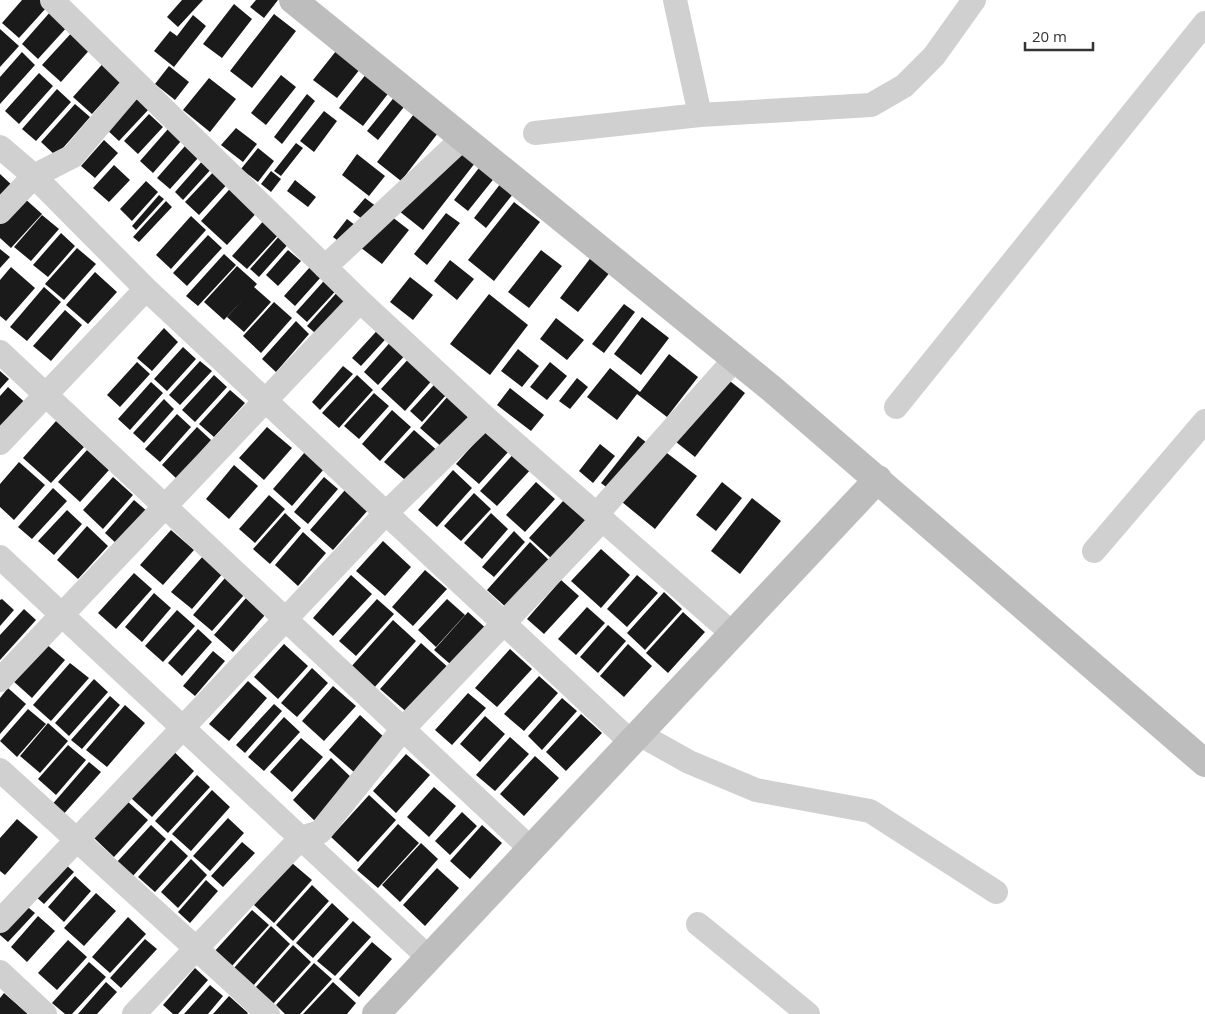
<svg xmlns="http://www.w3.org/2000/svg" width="1205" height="1014" font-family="'Open Sans',sans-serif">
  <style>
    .building { fill: #1a1a1a }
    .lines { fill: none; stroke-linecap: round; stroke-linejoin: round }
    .street { stroke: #d0d0d0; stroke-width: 24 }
    .secondary { stroke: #bdbdbd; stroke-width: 28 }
  </style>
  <rect width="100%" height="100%" fill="#fff"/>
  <path class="building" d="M22,0H40L47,7L19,38L2,23Z
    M182,0H203L178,27L167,17Z
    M256,0H278L264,18L250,7Z
    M234,4L252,19L222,58L203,44Z
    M51,11L68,26L38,59L22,44Z
    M274,14L296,31L252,88L230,71Z
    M193,15L206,26L174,67L154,51L170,31L177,36Z
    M0,29L19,46L0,67Z
    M75,29L93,46L61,82L42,65Z
    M340,46L364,64L337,98L313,80Z
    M22,52L35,65L0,104V77Z
    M107,59L126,76L92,114L73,97Z
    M169,66L189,82L175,100L155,84Z
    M371,68L394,86L363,126L339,108Z
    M39,73L53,86L19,124L5,111Z
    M281,75L296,87L266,125L251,113Z
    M209,78L236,99L210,132L183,110Z
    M57,89L71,102L36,141L22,129Z
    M307,94L315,101L282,144L274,137Z
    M135,95L149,109L119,141L105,128Z
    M396,95L407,103L378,140L367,131Z
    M75,104L90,117L56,156L41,142Z
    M324,111L337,121L314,152L300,141Z
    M149,114L163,127L138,154L124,141Z
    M414,114L438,133L401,181L377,162Z
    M236,128L257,144L243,162L221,145Z
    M168,129L181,141L153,173L140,161Z
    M104,140L118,153L95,178L81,166Z
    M296,143L303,148L281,176L274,171Z
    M451,145L475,163L423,230L399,211Z
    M185,146L198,158L170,189L157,178Z
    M258,148L274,161L258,182L241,169Z
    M357,154L385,176L369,196L342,175Z
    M204,159L213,167L183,200L175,192Z
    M482,164L496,176L468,211L454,200Z
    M114,165L130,180L109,202L93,188Z
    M217,168L231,180L199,215L185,202Z
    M271,171L281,179L271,192L261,184Z
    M0,174L14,187L0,203Z
    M295,180L316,197L308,207L287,191Z
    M146,181L158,192L132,221L120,209Z
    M236,182L263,206L227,245L201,221Z
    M501,183L513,194L486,228L474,218Z
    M159,195L164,199L136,230L132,226Z
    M23,197L42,214L11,248L0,238V224Z
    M365,198L377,207L366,222L353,212Z
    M166,201L172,207L139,242L133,237Z
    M514,202L540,222L494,281L468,260Z
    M387,213L409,230L382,264L360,247Z
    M446,213L460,223L427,265L414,254Z
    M42,215L59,229L31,261L14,247Z
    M191,216L206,230L171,269L156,255Z
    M266,218L281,232L247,269L232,256Z
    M347,219L364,232L350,250L333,237Z
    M61,233L75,246L48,277L33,265Z
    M282,233L291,241L259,277L250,269Z
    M208,235L222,248L187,286L173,273Z
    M77,248L96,264L64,300L45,284Z
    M0,249L10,257L0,268Z
    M288,250L301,261L278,286L266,275Z
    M541,250L562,266L529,308L508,292Z
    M224,254L236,265L198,306L186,296Z
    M592,256L611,271L578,312L560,298Z
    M319,257L330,267L295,306L284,296Z
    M450,260L474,279L457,300L434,281Z
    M237,266L257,284L224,320L204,302Z
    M11,267L35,288L6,321L0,316V280Z
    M95,272L117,292L88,324L66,305Z
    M331,273L343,283L307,322L296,312Z
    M410,277L433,295L413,320L390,302Z
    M44,287L61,302L27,341L10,327Z
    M254,287L271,302L244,332L227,317Z
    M340,289L354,302L321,338L307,326Z
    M489,294L528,325L490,375L450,344Z
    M274,302L292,318L261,353L243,336Z
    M624,304L635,312L604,353L592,344Z
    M65,310L82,325L51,361L33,346Z
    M642,317L669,338L641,375L614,354Z
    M556,318L584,340L567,360L540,339Z
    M296,321L309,334L276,372L262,359Z
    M384,323L393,331L361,366L352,358Z
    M164,328L178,342L152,371L137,358Z
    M393,339L408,352L378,385L364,372Z
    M183,347L196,359L167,391L154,379Z
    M518,349L539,366L522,387L501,371Z
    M669,354L698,377L667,417L637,394L617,420L587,397L610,368L640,392Z
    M411,356L435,377L405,411L381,389Z
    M200,361L212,371L180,405L169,395Z
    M137,362L150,374L120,407L107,395Z
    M550,362L567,376L547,400L530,387Z
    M343,366L353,374L320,410L312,402Z
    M716,370L745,393L695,457L666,434Z
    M0,371L9,379L0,389Z
    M444,374L455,385L422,422L410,411Z
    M214,375L227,387L195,422L182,410Z
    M357,375L373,390L339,428L322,413Z
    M577,378L588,387L570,409L559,401Z
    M151,382L163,393L130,430L118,419Z
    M8,387L30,407L0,436V396Z
    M456,387L480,409L444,449L420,428Z
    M510,388L544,415L531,431L497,405Z
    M230,390L245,403L214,437L199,424Z
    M374,393L389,406L359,439L344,426Z
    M164,399L174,409L144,443L133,433Z
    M392,410L411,427L380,461L362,444Z
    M177,414L191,427L160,462L145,449Z
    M56,421L84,447L51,483L23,458Z
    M197,427L211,440L177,479L162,465Z
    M267,427L292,448L264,480L239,458Z
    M487,429L510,450L479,484L456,464Z
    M414,430L440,453L411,485L384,462Z
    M638,436L655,449L618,496L601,483Z
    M600,444L615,456L593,483L579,471Z
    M87,450L109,470L80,502L58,482Z
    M663,450L697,476L655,529L622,502Z
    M516,451L533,467L497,506L480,491Z
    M305,452L324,469L292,506L273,489Z
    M19,462L45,485L14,520L0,507V484Z
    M234,465L258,486L229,519L206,499Z
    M453,470L472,488L437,527L418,510Z
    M113,477L133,495L103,529L83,510Z
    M324,477L338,489L308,524L294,512Z
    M536,482L555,499L525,532L506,515Z
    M722,482L742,498L716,531L696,515Z
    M53,488L67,501L32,539L18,527Z
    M345,490L368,510L333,550L310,530Z
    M474,493L491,509L461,541L444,526Z
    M269,495L285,509L255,543L239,529Z
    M752,498L781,521L740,574L711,551Z
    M134,500L148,512L118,545L105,533Z
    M564,500L586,519L551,558L529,538Z
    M67,510L82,524L54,555L38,541Z
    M285,513L301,528L270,564L253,549Z
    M491,513L508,529L482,559L464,543Z
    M87,526L108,546L78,579L57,560Z
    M171,530L194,550L163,585L140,565Z
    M514,531L525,542L494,577L482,567Z
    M303,532L326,553L298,586L275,565Z
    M383,541L411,567L385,596L356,571Z
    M530,542L551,562L508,609L487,590Z
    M601,549L630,575L601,608L571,581Z
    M204,555L224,572L192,609L171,592Z
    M425,570L447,589L413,626L392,607Z
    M134,573L152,589L116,629L98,613Z
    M351,575L372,594L333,636L313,618Z
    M637,575L658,593L627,627L607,609Z
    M225,578L244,595L212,631L193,615Z
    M561,580L579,596L544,634L527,619Z
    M664,592L682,609L645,650L627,633Z
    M154,593L171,608L142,642L125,627Z
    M246,598L265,615L233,652L214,635Z
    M2,599L14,610L0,626V600Z
    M377,599L394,614L356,656L339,641Z
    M447,599L465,615L436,647L418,630Z
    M587,607L605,623L576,655L558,639Z
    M24,609L36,620L0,660V635Z
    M177,610L195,626L163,662L145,646Z
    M468,612L490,632L457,670L434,650Z
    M683,612L705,632L668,673L646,653Z
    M393,620L416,641L373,689L350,668Z
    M608,625L626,641L598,673L580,657Z
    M198,629L212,642L182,676L168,663Z
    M45,643L65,660L32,698L12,680Z
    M421,643L451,670L410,715L380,689Z
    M284,644L308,666L278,699L254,677Z
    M628,644L652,666L624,697L600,676Z
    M510,649L532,669L497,707L475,688Z
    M213,651L225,661L195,696L183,686Z
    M70,663L89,678L51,721L33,705Z
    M312,668L328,683L297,717L281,703Z
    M539,676L558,693L524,731L504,714Z
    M94,679L108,692L69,736L55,723Z
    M248,681L267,698L229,741L209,724Z
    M333,686L356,706L324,741L302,721Z
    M8,688L26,704L0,734V698Z
    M468,693L486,708L452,745L435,730Z
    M110,696L120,705L82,749L71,740Z
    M562,698L577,711L542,750L528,736Z
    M274,704L282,711L245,753L236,745Z
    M125,705L145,723L107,767L86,750Z
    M28,709L46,724L17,757L0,741Z
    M581,714L602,733L566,771L546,752Z
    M360,715L386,739L355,773L329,750Z
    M485,716L505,734L480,762L460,744Z
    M284,717L300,732L264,771L248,757Z
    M48,723L68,741L40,773L20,756Z
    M510,737L529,754L495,791L476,775Z
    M301,738L323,757L292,792L270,772Z
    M164,742L194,771L152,817L121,789Z
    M68,745L86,760L56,795L38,779Z
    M406,754L430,775L396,813L373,791Z
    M535,756L559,778L524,816L500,794Z
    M331,758L355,781L317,823L293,800Z
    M89,762L101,772L61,817L50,807Z
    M197,775L210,787L168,833L155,821Z
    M434,787L456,806L429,837L407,817Z
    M212,790L230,807L191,851L172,834Z
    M369,795L396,820L358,862L331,837Z
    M126,800L148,820L114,857L93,837Z
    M462,812L477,826L450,855L435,841Z
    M228,818L244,833L210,871L193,856Z
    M17,819L38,837L5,875L0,871V838Z
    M398,824L419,843L378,888L357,870Z
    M151,825L166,839L132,877L116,863Z
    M482,825L502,843L470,879L450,861Z
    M171,840L188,856L155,892L138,877Z
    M242,842L255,853L223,887L211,876Z
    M421,843L438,859L400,902L382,885Z
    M191,859L207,875L178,908L161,892Z
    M64,863L74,872L44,904L35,896Z
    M292,863L312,880L274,923L254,905Z
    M437,868L459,888L425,926L403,905Z
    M75,876L91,891L64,922L48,907Z
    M206,880L218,891L190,923L178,912Z
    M312,885L329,901L293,941L276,925Z
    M96,893L116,911L84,946L64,928Z
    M332,903L349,919L313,958L296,943Z
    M24,904L35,913L8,942L0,935V931Z
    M252,910L269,925L231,967L214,952Z
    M38,916L55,931L27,962L11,947Z
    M128,917L146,934L110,973L92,957Z
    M353,921L371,937L335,976L317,961Z
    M271,926L290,944L253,986L234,968Z
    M145,939L157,949L121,988L110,978Z
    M68,940L87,957L57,990L38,973Z
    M372,942L392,959L359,997L339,979Z
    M293,945L311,962L273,1004L255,988Z
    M89,962L106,977L72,1014H65L52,1003Z
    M314,963L332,979L300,1014H285L276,1005Z
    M195,968L208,980L178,1014H173L163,1005Z
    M106,982L117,992L97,1014H78Z
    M333,982L356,1003L347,1014H303Z
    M210,985L223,996L208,1014H184Z
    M4,993L28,1014H0V998Z
    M229,996L248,1013L247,1014H213Z"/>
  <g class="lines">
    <path class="street" d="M52,0L360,301L485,417L733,634
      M675,0L700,115
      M535,133L700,115L871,105L904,86L934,56L974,0
      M0,147L34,176L146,289L631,742
      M0,212L34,176L73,156L135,83
      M325,267L463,138
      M0,352L531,849
      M896,407L1205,23
      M0,443L146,289
      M597,514L735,359
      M1094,551L1205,421
      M0,557L429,958
      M0,680L360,301
      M639,734L689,762L756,790L870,811L996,892
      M0,770L268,1014
      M0,921L386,513L485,417
      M698,924L808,1014
      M0,972L45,1014
      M134,1014L301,838L320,832L403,729L603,519"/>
    <path class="secondary" d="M293,0L772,389L1205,763
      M376,1014L878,479"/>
  </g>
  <path d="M1025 42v8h68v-8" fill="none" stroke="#333333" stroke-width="2.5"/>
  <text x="1032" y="42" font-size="15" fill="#333333" stroke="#ffffff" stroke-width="4" paint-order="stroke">20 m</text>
</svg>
